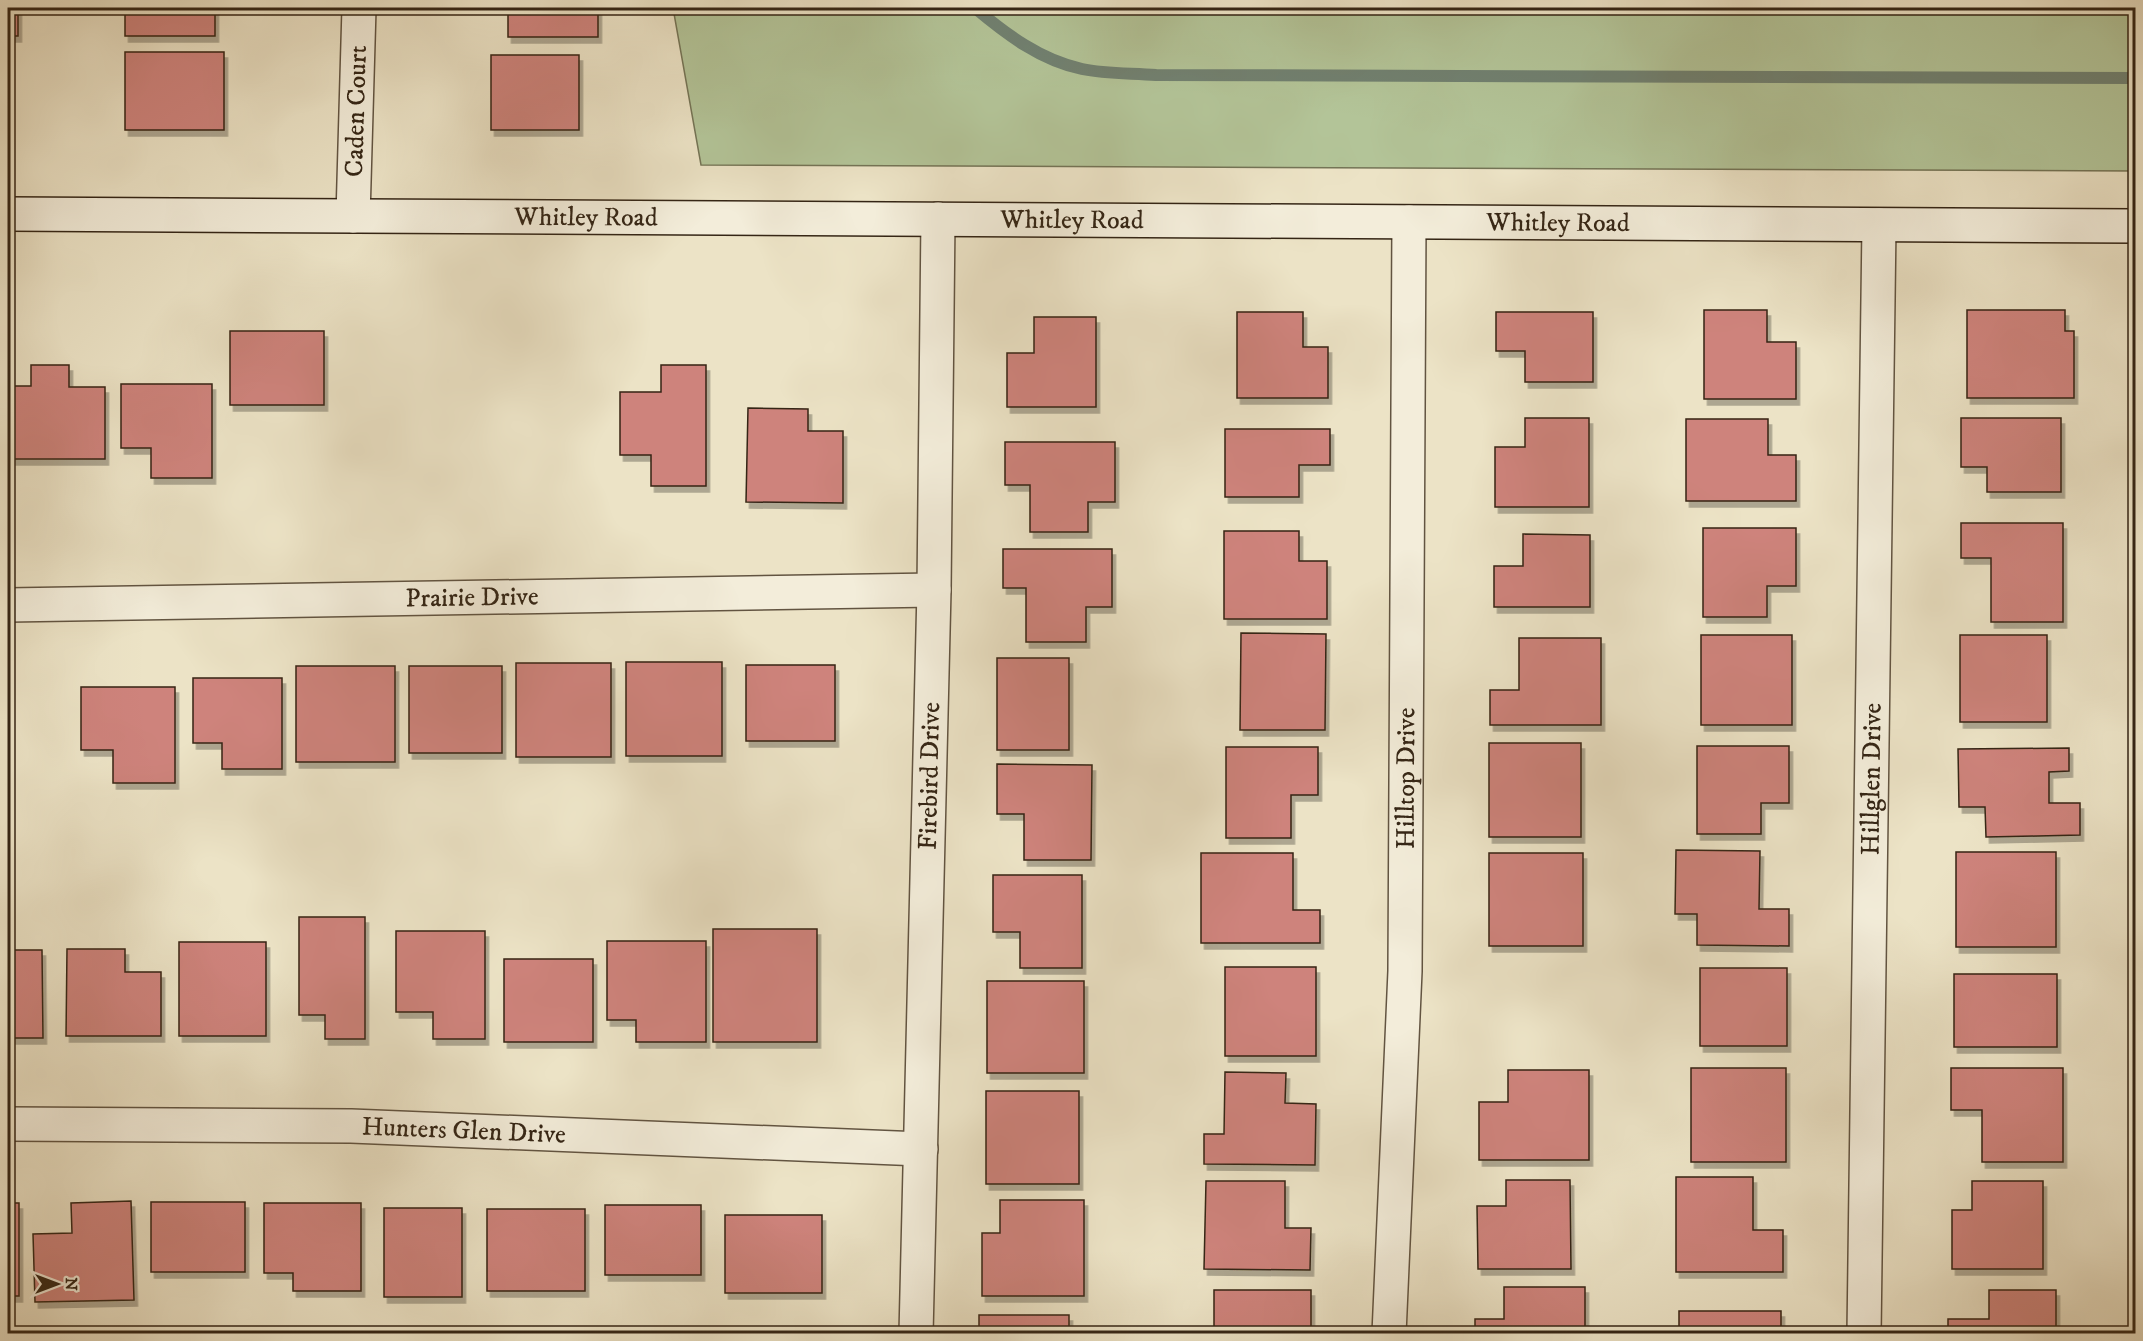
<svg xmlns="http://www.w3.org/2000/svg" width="2143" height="1341" font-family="'IM FELL DW Pica',serif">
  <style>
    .green { fill: #b3c498; stroke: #747456; stroke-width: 1.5 }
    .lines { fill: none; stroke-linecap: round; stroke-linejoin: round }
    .stream { stroke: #718171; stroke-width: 12 }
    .building { fill: #ce837b; stroke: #342515; stroke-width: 1.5; filter: url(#shadow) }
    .street-casing { stroke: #625441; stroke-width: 36 }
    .secondary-casing { stroke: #342515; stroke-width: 36 }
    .street { stroke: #f3edda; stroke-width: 33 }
    .secondary { stroke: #f3edda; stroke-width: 33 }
    .labels { text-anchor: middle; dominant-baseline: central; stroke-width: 4.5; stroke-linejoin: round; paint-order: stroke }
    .street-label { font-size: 26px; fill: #342515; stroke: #f3edda }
  </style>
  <defs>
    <filter id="shadow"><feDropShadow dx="3.5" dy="6" stdDeviation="0" flood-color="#0004"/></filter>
  </defs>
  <rect width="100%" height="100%" fill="#ece3c6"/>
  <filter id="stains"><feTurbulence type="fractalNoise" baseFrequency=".00333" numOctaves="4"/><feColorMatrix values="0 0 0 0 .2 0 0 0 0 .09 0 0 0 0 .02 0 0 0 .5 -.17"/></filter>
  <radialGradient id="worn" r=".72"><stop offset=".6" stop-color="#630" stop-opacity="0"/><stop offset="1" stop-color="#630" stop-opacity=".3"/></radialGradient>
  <path class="green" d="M673,8H2135V171L701,165Z"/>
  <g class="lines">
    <path class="stream" d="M975,8C1006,34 1040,60 1082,69C1106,74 1132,73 1156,75L2136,78"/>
  </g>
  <path class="building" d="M8,8H18V36H8Z
    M125,8H215V36H125Z
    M508,8H598V37H508Z
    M125,52H224V130H125Z
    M491,55H579V130H491Z
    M1704,310H1767V342H1796V399H1704Z
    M1967,310H2065V331H2074V398H1967Z
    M1237,312H1303V347H1328V398H1237Z
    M1496,312H1593V382H1525V351H1496Z
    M1034,317H1096V407H1007V353H1034Z
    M230,331H324V405H230Z
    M31,365H69V387H105V459H8V386H31Z
    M661,365H706V486H651V455H620V392H661Z
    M121,384H212V478H151V448H121Z
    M748,408L808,409V431H843V503L746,502Z
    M1525,418H1589V507H1495V447H1525Z
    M1961,418H2061V492H1987V467H1961Z
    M1686,419H1768V455H1796V501H1686Z
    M1225,429H1330V465H1299V497H1225Z
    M1005,442H1115V502H1088V532H1030V485H1005Z
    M1961,523H2063V622H1991V558H1961Z
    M1703,528H1796V586H1767V617H1703Z
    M1224,531H1299V561H1327V619H1224Z
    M1523,534L1590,535V607H1494V566H1523Z
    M1003,549H1112V607H1086V642H1026V588H1003Z
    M1241,633L1326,634L1325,730H1240Z
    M1701,635H1792V725H1701Z
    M1960,635H2047V722H1960Z
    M1519,638H1601V725H1490V690H1519Z
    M997,658H1069V750H997Z
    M626,662H722V756H626Z
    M516,663H611V757H516Z
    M746,665H835V741H746Z
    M296,666H395V762H296Z
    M409,666H502V753H409Z
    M193,678H282V769H222V743H193Z
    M81,687H175V783H113V750H81Z
    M1489,743H1581V837H1489Z
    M1697,746H1789V803H1761V834H1697Z
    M1226,747H1318V795H1291V838H1226Z
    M2069,748V771L2049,772V803H2080V835L1986,837L1985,807H1959L1958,749Z
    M997,764L1092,765L1091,860H1024V814H997Z
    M1676,850L1760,851L1759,909H1789V946L1697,945V914H1675Z
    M1956,852H2056V947H1956Z
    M1201,853H1293V910H1320V943H1201Z
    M1489,853H1583V946H1489Z
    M993,875H1082V968H1020V932H993Z
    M299,917H365V1039H325V1015H299Z
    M713,929H817V1042H713Z
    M396,931H485V1039H433V1012H396Z
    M607,941H706V1042H636V1020H607Z
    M179,942H266V1036H179Z
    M67,949H125V972H161V1036H66Z
    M8,950H42L43,1038H8Z
    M504,959H593V1042H504Z
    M1225,967H1316V1056H1225Z
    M1700,968H1787V1046H1700Z
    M1954,974H2057V1047H1954Z
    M987,981H1084V1073H987Z
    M1691,1068H1786V1162H1691Z
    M1951,1068H2063V1162H1982V1110H1951Z
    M1508,1070H1589V1160H1479V1102H1508Z
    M1225,1072L1286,1073L1285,1103L1316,1104L1315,1165L1204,1164V1134H1224Z
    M986,1091H1079V1184H986Z
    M1676,1177H1753V1230H1783V1272H1676Z
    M1506,1180H1570L1571,1269H1478L1477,1206H1506Z
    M1206,1181H1285V1228H1311L1310,1270L1204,1269Z
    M1972,1181H2043V1269H1952V1210H1972Z
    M1000,1200H1084V1296H982V1233H1000Z
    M131,1201L134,1300L35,1302L33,1234L72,1233L71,1203Z
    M151,1202H245V1272H151Z
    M8,1203H19V1296H8Z
    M264,1203H361V1291H293V1273H264Z
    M605,1205H701V1275H605Z
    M384,1208H462V1297H384Z
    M487,1209H585V1291H487Z
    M725,1215H822V1293H725Z
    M1504,1287H1585V1334H1475V1319H1504Z
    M1214,1290H1311V1334H1214Z
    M1989,1290H2056V1334H1948V1319H1989Z
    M1679,1311H1781V1334H1679Z
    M979,1315H1069V1334H979Z"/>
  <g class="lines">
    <g class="street-casing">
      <g id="street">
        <path id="s1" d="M353,216L359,8"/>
        <path id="s2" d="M8,605L934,590"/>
        <path id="s3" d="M8,1124L351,1126L921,1149"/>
        <path id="s4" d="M916,1334L934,590L938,219"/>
        <path id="s5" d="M1389,1334L1405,971L1409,222"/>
        <path id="s6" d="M1864,1334L1879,225"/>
      </g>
    </g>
    <g class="secondary-casing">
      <g id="secondary">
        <path id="s7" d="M8,214L2136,226"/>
      </g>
    </g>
    <use href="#street" class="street"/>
    <use href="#secondary" class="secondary"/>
  </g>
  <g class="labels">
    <g class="street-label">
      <text stroke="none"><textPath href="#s1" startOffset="105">Caden Court</textPath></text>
      <text stroke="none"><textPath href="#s7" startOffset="578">Whitley Road</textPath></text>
      <text stroke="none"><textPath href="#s7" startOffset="1064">Whitley Road</textPath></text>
      <text stroke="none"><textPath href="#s7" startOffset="1550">Whitley Road</textPath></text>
      <text stroke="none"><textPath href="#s2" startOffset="464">Prairie Drive</textPath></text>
      <text stroke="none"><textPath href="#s4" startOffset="558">Firebird Drive</textPath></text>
      <text stroke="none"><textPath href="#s5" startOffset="556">Hilltop Drive</textPath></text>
      <text stroke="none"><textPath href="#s6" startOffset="555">Hillglen Drive</textPath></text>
      <text stroke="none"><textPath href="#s3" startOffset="456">Hunters Glen Drive</textPath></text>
    </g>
  </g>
  <rect width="2143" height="1341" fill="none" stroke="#ece3c6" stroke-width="30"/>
  <rect x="9" y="9" width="2125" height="1323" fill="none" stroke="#342515" stroke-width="3"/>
  <rect x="15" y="15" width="2113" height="1311" fill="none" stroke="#342515" stroke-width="1.5"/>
  <g transform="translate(57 1284) rotate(90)" stroke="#f3edda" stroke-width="4.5" paint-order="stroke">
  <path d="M0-4.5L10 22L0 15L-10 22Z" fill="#342515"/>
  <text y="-9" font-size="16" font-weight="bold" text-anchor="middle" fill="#342515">N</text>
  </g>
  <rect width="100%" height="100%" filter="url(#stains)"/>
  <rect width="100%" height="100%" fill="url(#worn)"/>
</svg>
